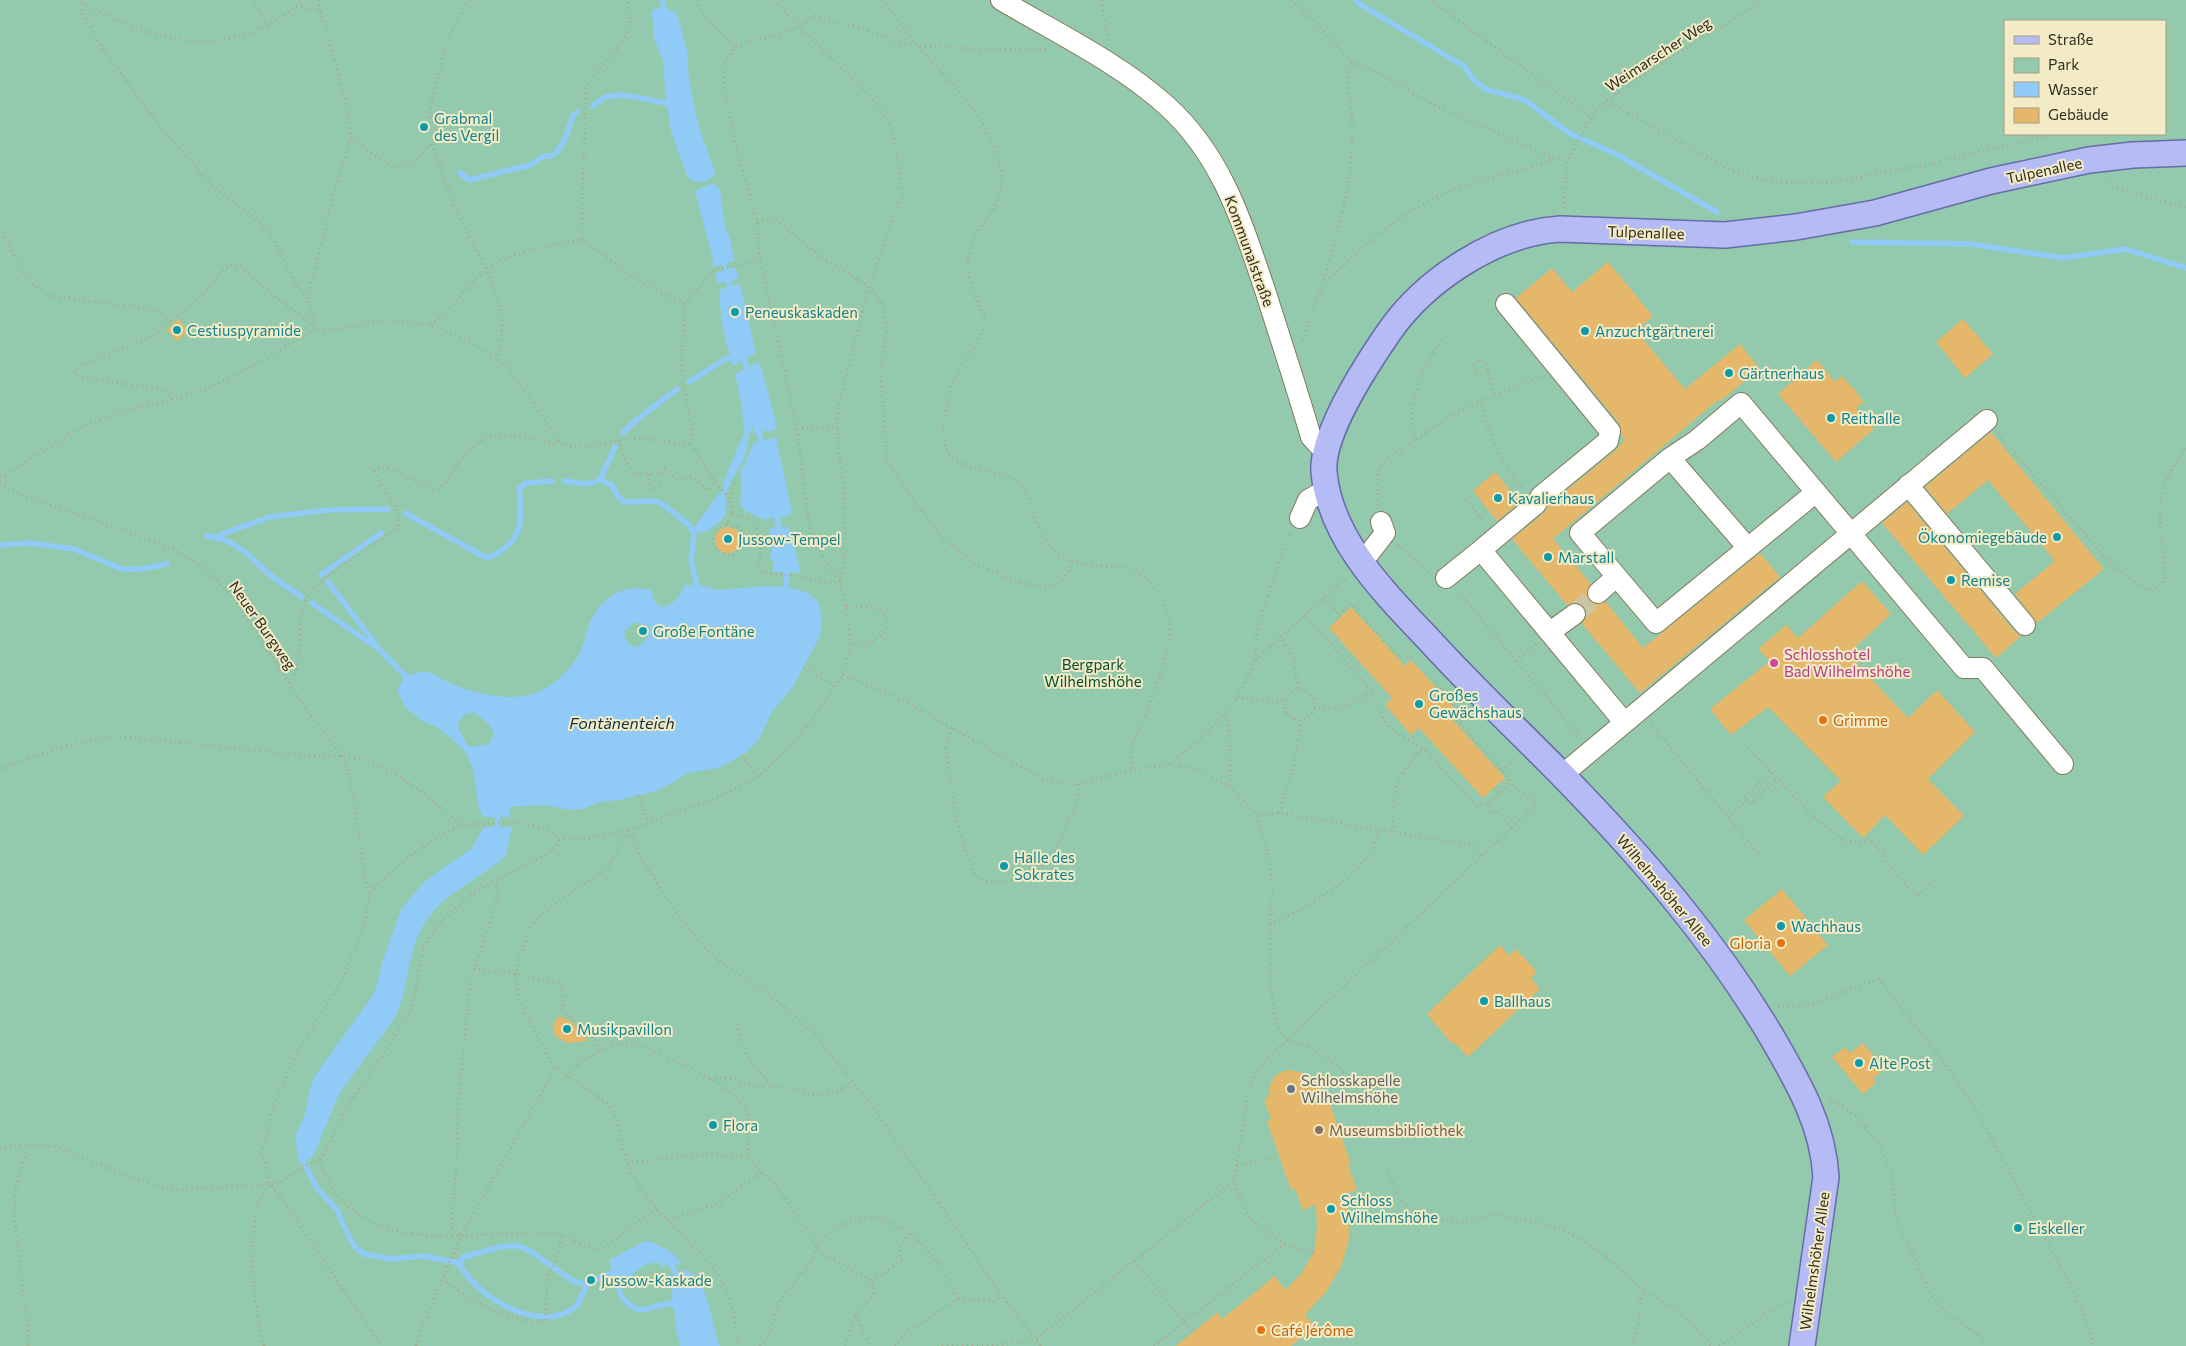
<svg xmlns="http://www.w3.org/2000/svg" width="2186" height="1346" font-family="Commissioner,sans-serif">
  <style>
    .green { fill: #93c9ac; fill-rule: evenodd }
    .water { fill: #90caf7; fill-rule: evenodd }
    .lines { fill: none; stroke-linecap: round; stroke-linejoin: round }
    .stream { stroke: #90caf7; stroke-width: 5.5 }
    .building { fill: #e5b76a }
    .minor-tunnel { stroke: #cbc5a4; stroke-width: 20; stroke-dasharray: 20 10; stroke-linecap: butt }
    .minor-casing { stroke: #827b5a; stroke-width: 22 }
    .major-casing { stroke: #666ca5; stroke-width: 28 }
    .path { stroke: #aea88a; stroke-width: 3; stroke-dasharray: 1 4; stroke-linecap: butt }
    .minor { stroke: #fff; stroke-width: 20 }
    .major { stroke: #b5bbf5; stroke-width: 25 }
    .culture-dot { fill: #0f9aa8; stroke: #f2ebc5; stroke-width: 2 }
    .hotel-dot { fill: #d1479c; stroke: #f2ebc5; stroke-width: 2 }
    .food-dot { fill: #e8710a; stroke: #f2ebc5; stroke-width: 2 }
    .worship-dot { fill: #6b7280; stroke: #f2ebc5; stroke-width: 2 }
    .education-dot { fill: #8d6e63; stroke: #f2ebc5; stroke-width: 2 }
    .labels { text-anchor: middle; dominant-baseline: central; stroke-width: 4; stroke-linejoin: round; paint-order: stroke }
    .street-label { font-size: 15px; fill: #2f2c1e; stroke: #f2ebc5 }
    .culture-label { font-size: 15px; fill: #0d838f; stroke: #f2ebc5; text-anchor: start }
    .hotel-label { font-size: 15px; fill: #b23c85; stroke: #f2ebc5; text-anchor: start }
    .park-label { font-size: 15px; fill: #034f33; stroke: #f2ebc5 }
    .food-label { font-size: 15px; fill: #c56008; stroke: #f2ebc5; text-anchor: start }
    .worship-label { font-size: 15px; fill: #5b616d; stroke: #f2ebc5; text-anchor: start }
    .education-label { font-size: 15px; fill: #785e54; stroke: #f2ebc5; text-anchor: start }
    .water-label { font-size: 16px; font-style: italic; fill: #0e2e45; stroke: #f2ebc5 }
  </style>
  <rect width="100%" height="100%" fill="#f2ebc5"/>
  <path class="green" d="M0,0H2186V1346H0ZM2005,21H2165V134H2005Z"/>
  <path class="water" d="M665,8L677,13L687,51L689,80L699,128L715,171C712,183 697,185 688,178L671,132L665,91L663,62L653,35L654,27L651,13L653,9Z
    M714,183L720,190L725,226L731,242L734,261L712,267L713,259L695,192L697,189Z
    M735,267L739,279L729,282L718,283L715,273Z
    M740,284L756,353C748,357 742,361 733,366L722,326L719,291L721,289Z
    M758,362C762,366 774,415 777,425L775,430L767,432L762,430L755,434L753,433L754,426L748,432L744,431L741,402L735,374Z
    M776,437L792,513L777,520L772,517L765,520L744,510L740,503L742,482L740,473L754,443Z
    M741,440L749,443L744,459L727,488L723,483Z
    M719,493L727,501L725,517L708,531L694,534L691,532Z
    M789,527L801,573L773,572L774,563L770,556L772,551L769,528Z
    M685,585H700L716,590L765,586L786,587L809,593L819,603L822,622L820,636L793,687L772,712L759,739L748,751L727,764L718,768L688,773L667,786L653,792L619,800L600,802L583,809L570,810L544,805L511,807L509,811L512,817H483L478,805L474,773L466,752L439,728L422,721L405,707L397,690L405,676C411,675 421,671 427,672C434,673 441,679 448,682C478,695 520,706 549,686C560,678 571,668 578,656C583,647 585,637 588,627C599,599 623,581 653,591L652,598L660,607C674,606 679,596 685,585ZM636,622L649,626L650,631C646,639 642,647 632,647L624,636L626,629ZM473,712L488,723L494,734L489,744L471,747L466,743L457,725L464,715Z
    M484,827H512L506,855C481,880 447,889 426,921C406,950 410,989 394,1019L339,1094L313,1157L299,1164L295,1137L306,1111L309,1093L314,1077L375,992L382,963L401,909L425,881L471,849Z
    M645,1241C657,1242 674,1253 681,1262L679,1265L667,1264L662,1267L659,1263C642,1261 633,1278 619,1282L615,1280L609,1260Z
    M685,1269C711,1283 710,1322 720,1346H680L676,1331L675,1313L671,1303L673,1284L668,1276L677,1274Z"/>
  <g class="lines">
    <path class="stream" d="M662,0L666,15
      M1356,0L1361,5L1464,66L1473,79L1485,89L1525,100L1569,133L1616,154L1717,212
      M593,106C597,103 602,98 606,97C627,91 651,102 672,104
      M460,173L469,180L530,165L544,156H552L558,151L564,141L573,116L577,112
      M1852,242L1971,244L2063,258L2126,249L2186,268
      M723,257L731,294
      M743,355L748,375
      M689,382L727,358H735
      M757,426L763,448
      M623,433L634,422L677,389
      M742,447L750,425
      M600,480L612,485L617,495L624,502L655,501L664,505L689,525L694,534L691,560L698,592
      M564,481L588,484L600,480L615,447
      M720,503L728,481
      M405,513L487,558C522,544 524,522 519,489L526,483L552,481
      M775,514L782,536
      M206,536C236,539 248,555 269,574C279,582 291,589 302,597
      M218,537L222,534L270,517L328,510L388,509
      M0,545L31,543L74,549L122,569H141L167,564
      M785,565L787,581L785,593
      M321,575L381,533
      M328,582L377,646
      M312,603L380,650L405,676L411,678
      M497,832L498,812
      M305,1156L303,1160L316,1187L337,1210L349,1237L356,1248L364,1254L392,1259L423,1256L459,1263L464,1257L474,1254L504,1246H519L530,1251L573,1281L587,1285L599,1278L618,1270
      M667,1259L680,1279
      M459,1263C476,1297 539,1334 574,1308C580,1304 583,1291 587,1285
      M616,1276C619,1282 618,1290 621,1295C640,1325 656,1299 677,1304"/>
  </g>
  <path class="building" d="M1608,262L1653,316L1636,331L1685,389L1740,344L1760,369L1719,402L1718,400L1553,539L1591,584L1587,590L1589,600L1595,604L1606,602L1643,648L1760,553L1780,577L1640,693L1582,624L1587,613L1584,607L1574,602L1567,605L1512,539L1544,513L1550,504L1616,450L1625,439L1621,435L1619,423L1516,298L1552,268L1572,292Z
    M178,319L188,331L177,341L167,330Z
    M1963,319L1993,354L1965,378L1936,342Z
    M1817,360L1835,382L1842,376L1854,389L1864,402L1856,408L1874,429L1836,462L1778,394Z
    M1991,432L2104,569L2037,623L2015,594L2055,561L1988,480L1947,514L1925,487Z
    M1495,472L1520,502L1497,521L1473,491Z
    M1907,502L2016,633L2021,636L1996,658L1882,523Z
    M715 540a13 13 0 1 1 26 0a13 13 0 1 1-26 0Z
    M1862,581L1891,614L1848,654L1908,718L1937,690L1975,732L1928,779L1964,816L1923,855L1885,815L1863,838L1823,797L1841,781L1768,707L1731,735L1710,709L1770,661L1758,649L1786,625L1798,638Z
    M1351,607L1405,666L1411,660L1458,712L1451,718L1505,778L1483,798L1419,728L1411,735L1385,705L1392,698L1329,628Z
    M1782,889L1828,945L1790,976L1744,920Z
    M1500,945L1509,956L1516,949L1537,972L1531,978L1540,989L1468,1057L1454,1042L1452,1044L1427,1014Z
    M559,1016L572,1022L588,1041L568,1043L558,1038L554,1033V1023Z
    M1863,1043L1885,1069L1873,1079L1876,1083L1863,1094L1832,1057L1845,1047L1850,1053Z
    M1287,1070L1301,1072L1313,1084L1319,1082L1326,1103L1329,1102L1351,1164L1348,1165L1357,1190L1348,1193L1349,1240L1341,1267L1326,1292L1305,1315L1315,1327L1291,1346H1176L1218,1312L1221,1320L1275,1276L1285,1290L1302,1273L1314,1252L1317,1229L1316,1204L1303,1210L1295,1188L1291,1190L1267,1121L1271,1119L1264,1100L1268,1098L1271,1082L1276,1075Z"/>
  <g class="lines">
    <path class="minor-tunnel" d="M1575,614L1598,593"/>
    <g class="minor-casing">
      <path id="minor" d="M1001,0C1055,32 1121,64 1167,106C1223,157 1242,223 1266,293C1281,341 1297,389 1311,437L1325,452
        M1670,458L1748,548
        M1908,485L2025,625
        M1815,493L1656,623L1580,533L1670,458L1697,440L1741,403L1964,668H1983L2063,764
        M1300,518L1308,500L1327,489
        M1481,550L1536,504L1541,496L1608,441L1610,431L1506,304
        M1361,564L1385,533L1381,522
        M1446,578L1481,550L1624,722
        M1598,593L1616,577
        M1550,632L1575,614
        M1562,775L1987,420"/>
    </g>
    <g class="major-casing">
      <path id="major" d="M1802,1346L1826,1177C1823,1125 1799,1084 1773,1039C1716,942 1642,857 1563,776C1520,732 1474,689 1432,643C1388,596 1330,541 1324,472C1321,434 1367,364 1389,332C1425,280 1496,233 1560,229L1725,235L1796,227L1875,213L1991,181L2089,160L2133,155L2186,153"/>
    </g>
    <path class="path" d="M80,0L82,2V13L101,46L163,130L205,178L221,193L250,214L270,233L297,286L308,299L315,325
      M254,0L267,26
      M319,0L320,11
      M470,0C445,31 439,76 429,113L437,126L432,142L454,206L490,278L499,302L502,320L501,347L497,358
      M696,0C705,20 720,32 735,47
      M882,0C894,15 905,30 917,45C952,86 987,113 1001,169C1003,173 1002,179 1001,184C999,210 981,222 972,244C963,264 970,284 978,303C982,310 986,316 984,324C981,340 967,356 959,370C949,389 932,445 954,459C973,471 998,471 1018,481C1035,499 1033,532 1054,551C1075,569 1102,564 1127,568C1151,573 1167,602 1170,625C1171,635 1168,646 1166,655C1160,679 1151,701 1142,723C1138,732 1132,742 1131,751C1130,757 1131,764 1132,770
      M1101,0L1109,41
      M1291,0L1317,24L1352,62L1374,71L1440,108L1553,158L1568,161
      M1430,0L1591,117
      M82,2C156,45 234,63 303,0
      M296,6L320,11L329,38L347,109L351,138L332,199L308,299
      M1606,101L1731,170L1769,182L1827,183L1925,165L2053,134
      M351,138C366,148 392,176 413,162C420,157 426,148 432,142
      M2104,181L2113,187L2186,208
      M1563,208L1568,161L1591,117L1606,101L1647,72L1764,0
      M757,222L774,218L822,258L869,286L883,306L887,329L880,374L888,462L915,503L944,539L976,564L1017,582L1044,587L1059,584L1070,569L1071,561
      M0,228C19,258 16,277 51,296L150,309L160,313L171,322L196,302L224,269L231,265L241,267L276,298L321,330L331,331L379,320L396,321L431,325L469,342L497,358L508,369L535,405L559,443L575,448L638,438L692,445
      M581,239L586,89C596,68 618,53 628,31C632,22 629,10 628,0
      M1324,280C1334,239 1349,199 1351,157C1352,144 1352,131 1352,118C1351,100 1343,79 1352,62
      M171,322L153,336L82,365L76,369L75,374L83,378L166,390L171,395L172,400
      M431,325C452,310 465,287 485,270C504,254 556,245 581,239L644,284L685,304
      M1303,341L1324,280L1333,276C1374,234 1419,199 1476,181C1492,176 1542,167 1553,158
      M1487,372L1481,374L1476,373L1474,366L1478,361L1481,360L1487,365C1488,375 1492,385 1494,396
      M1481,401C1487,432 1501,465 1523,489
      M797,429L836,426
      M1998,434L2107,560L2125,576L2148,590L2158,588L2165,578C2162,521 2147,498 2186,449
      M1415,439C1405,400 1425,358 1450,331
      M618,440L625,459L634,474L660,473L665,469L678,480L693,477L708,490L716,483
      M648,474L650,487L655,490L661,483
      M0,477L7,474L78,429L118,412L172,400L211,387L249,368L309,333L315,326
      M0,483L19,494L172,548L206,569L234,599L309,714L341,755L349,773L353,794L365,878L370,892C402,861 421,844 462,825
      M731,499L735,483
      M1466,499L1485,523
      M1377,505L1378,471L1383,462L1454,414L1481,401L1542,377
      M732,514C738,516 746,517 752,521C760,528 763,559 758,568L763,573L801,576L824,582L840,583C847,551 845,516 843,483C840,457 835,433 838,407L869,286L902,194L896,147L888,120L875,101L799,27L775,0
      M1480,516L1487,509
      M727,524C738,525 748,532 743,545C734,572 690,538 727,524L732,514L730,499L716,483L692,445V431L681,365L685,304L714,270L760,260
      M1398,545L1429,572
      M1458,591L1579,736
      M1324,597L1341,617
      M846,607L877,608L887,617L886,631L867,646L851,644
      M1305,614L1371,691L1386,723L1394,732L1423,748L1477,806C1495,803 1498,795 1509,782
      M1339,615L1351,604L1399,657L1411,656L1413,658
      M1280,636L1293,657L1298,690
      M1256,660V636L1274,576L1290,534
      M1516,661L1536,644
      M804,667L835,687
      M843,675L904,701L1046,781L1064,784H1079L1132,770L1171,764L1199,771L1231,787L1257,816L1270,863L1273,888L1270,924L1271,981L1274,1016L1280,1030L1288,1039L1311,1048L1337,1065L1358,1090
      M1434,681L1460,711L1463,719L1459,723
      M289,683C308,663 291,618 309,595C324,575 348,560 369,547C378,541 389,535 397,527C404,504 379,491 375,471L380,467H387L433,490C446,486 449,478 456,467C483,424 512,434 554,444L559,443
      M1285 705a15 15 0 1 1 30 0a15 15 0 1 1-30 0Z
      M1237,698L1285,702
      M1314,708C1335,710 1355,704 1371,691
      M1652,725L1763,860
      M952,728L946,748L955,813L965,851L974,873L985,882C1038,879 1047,873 1067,824C1073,811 1079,799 1079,784
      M1748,748L1814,817L1844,841L1862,843L1868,838L1886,855L1885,862L1917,896L1935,879
      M742,755L757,777
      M1171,764L1181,754L1198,742L1225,714
      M0,769C38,755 75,740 115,736L324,757C378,750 423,793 462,825L512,822L548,829L559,839L589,838L629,830L714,799L757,777L788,749L815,716L843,675L851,644L846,607L840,583L824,560L809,526L797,429L760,260L757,222L736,147L724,87L725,63L735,47L799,27L815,16L833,23L858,27L901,43L923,46L998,50L1046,49
      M1502,770L1515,759
      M1230,786L1229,720L1225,714L1237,698L1256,660L1347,577
      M1494,788L1500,794
      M638,795L648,823
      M1747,800L1744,797L1771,771
      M1488,805L1490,812H1498L1512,829
      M1279,813L1295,763L1301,720
      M1257,816L1279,813L1474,846L1483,856
      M1728,818L1747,800L1751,804L1778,778
      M629,830L641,858L674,909L697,939L719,961L780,1003L814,1033L880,1117L1002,1296L1041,1346
      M629,831L607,869L554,904L537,918L530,928L518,962L516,974L518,993L528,1019L552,1065L607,1103L614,1113L627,1163L637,1183L658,1210L711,1265L722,1281L733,1311L739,1346
      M1392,832C1393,793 1394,777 1423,748
      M370,892L364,926L343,978L297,1052L276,1101L261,1153L270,1184L280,1196L381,1346
      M1270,924C1302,911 1376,870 1378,831
      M474,969L516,974L559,983L563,988V1012L590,1033L601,1050
      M1778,1007L1806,1006L1879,979L1944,1063L1976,1110L2073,1290L2089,1328L2093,1346
      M738,1024L741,1042L750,1061L773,1087
      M567,1077C578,1060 614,1040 635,1043C674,1062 723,1076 749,1113L747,1157L777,1186L817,1246
      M710,1079C734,1074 737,1083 759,1087C768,1088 777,1086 786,1088C816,1093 825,1104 852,1082
      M1830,1099L1857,1117L1878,1143L1892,1174L1896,1219L1932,1296L1948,1314L1978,1335L1987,1346
      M1341,1134L1370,1125
      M0,1149L28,1144L56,1147L138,1180L174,1190L279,1183L301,1168L319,1160L323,1155L350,1102L385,1052L412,1009L424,945L440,923L471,894L548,853L556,847L559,839
      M319,1160C325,1173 336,1196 347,1205C400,1254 487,1229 552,1233C568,1234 587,1251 598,1249C609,1246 617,1237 626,1230C636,1223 647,1216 658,1210
      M627,1163L682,1156L712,1154L747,1157
      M1384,1165C1391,1176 1395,1191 1403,1202C1413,1215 1451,1224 1467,1222C1476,1220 1486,1214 1496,1215C1516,1217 1540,1222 1559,1229C1593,1242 1618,1268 1645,1291L1640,1300L1639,1322L1632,1346
      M1236,1166L1279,1155
      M670,1223L675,1218L717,1204L763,1172
      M460,1235L451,1227L456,1178L458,1108L470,983L499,892L496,880
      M817,1250L872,1281L874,1293L855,1317L844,1346
      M1314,1252L1284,1244L1248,1217L1234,1181L1248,1092L1254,1076L1268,1058L1536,805L1527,795L1517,791L1507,776L1453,716
      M1134,1261L1193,1332
      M442,1279C472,1299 508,1326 546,1320L545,1316L548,1272L555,1264L563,1234
      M872,1281L901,1261L900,1246L911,1233
      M1645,1291L1679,1311L1712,1346
      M855,1317L858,1320L870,1346
      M28,1346L27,1320L15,1223V1190L28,1144
      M264,1346L260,1333L253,1280V1240L257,1203L270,1184
      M416,1346L421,1329L461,1236L555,1069
      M760,1346L768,1338L781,1299L813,1259L819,1242L833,1228L859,1219L877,1217L911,1233L936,1260L949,1279L958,1299
      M895,1346L905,1333L958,1299L994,1301L1002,1296
      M942,1346L999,1345L1035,1340L1234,1181
      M1154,1346L1284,1244
      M1719,1346L1776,1307L1788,1302"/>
    <use href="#minor" class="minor"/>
    <use href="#major" class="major"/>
  </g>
  <g class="culture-dot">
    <circle cx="424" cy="127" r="5"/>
    <circle cx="735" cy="312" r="5"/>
    <circle cx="177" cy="330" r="5"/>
    <circle cx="1585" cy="331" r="5"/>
    <circle cx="1729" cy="373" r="5"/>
    <circle cx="1831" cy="418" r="5"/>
    <circle cx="1498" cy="498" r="5"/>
    <circle cx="2057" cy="537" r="5"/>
    <circle cx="728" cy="539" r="5"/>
    <circle cx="1548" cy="557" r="5"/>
    <circle cx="1951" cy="580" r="5"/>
    <circle cx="643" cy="631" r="5"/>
    <circle cx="1419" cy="704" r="5"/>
    <circle cx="1004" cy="866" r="5"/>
    <circle cx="1781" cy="926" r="5"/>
    <circle cx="1484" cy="1001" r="5"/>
    <circle cx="567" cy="1029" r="5"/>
    <circle cx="1859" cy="1063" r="5"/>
    <circle cx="713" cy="1125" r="5"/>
    <circle cx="1331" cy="1209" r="5"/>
    <circle cx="2018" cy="1228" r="5"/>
    <circle cx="591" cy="1280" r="5"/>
  </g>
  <circle class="hotel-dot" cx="1774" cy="663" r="5"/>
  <g class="food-dot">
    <circle cx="1823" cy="720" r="5"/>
    <circle cx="1781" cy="943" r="5"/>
    <circle cx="1261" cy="1330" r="5"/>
  </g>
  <circle class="worship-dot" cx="1291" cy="1089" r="5"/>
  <circle class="education-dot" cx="1319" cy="1130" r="5"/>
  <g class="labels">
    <g class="street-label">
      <text transform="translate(1658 54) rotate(-33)">Weimarscher Weg</text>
      <text transform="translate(2044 170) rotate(-12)">Tulpenallee</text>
      <text transform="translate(1646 232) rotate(2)">Tulpenallee</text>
      <text transform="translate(1250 251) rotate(70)">Kommunalstraße</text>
      <text transform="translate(263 625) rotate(55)">Neuer Burgweg</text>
      <text transform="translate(1665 890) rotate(50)">Wilhelmshöher Allee</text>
      <text transform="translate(1814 1261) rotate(-82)">Wilhelmshöher Allee</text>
    </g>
    <g class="culture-label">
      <text x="434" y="118">Grabmal<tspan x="434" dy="17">des Vergil</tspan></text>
      <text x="745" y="312">Peneuskaskaden</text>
      <text x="187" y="330">Cestiuspyramide</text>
      <text x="1595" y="331">Anzuchtgärtnerei</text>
      <text x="1739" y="373">Gärtnerhaus</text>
      <text x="1841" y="418">Reithalle</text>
      <text x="1508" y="498">Kavalierhaus</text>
      <text x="2047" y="537" text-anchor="end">Ökonomiegebäude</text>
      <text x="738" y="539">Jussow-Tempel</text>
      <text x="1558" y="557">Marstall</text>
      <text x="1961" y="580">Remise</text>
      <text x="653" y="631">Große Fontäne</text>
      <text x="1429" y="695">Großes<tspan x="1429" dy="17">Gewächshaus</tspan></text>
      <text x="1014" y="857">Halle des<tspan x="1014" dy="17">Sokrates</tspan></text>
      <text x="1791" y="926">Wachhaus</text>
      <text x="1494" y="1001">Ballhaus</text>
      <text x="577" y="1029">Musikpavillon</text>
      <text x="1869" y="1063">Alte Post</text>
      <text x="723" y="1125">Flora</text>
      <text x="1341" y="1200">Schloss<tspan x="1341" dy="17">Wilhelmshöhe</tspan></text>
      <text x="2028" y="1228">Eiskeller</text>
      <text x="601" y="1280">Jussow-Kaskade</text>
    </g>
    <g class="hotel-label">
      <text x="1784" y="654">Schlosshotel<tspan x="1784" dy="17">Bad Wilhelmshöhe</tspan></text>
    </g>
    <g class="park-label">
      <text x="1093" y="664">Bergpark<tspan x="1093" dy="17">Wilhelmshöhe</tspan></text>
    </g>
    <g class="food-label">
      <text x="1833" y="720">Grimme</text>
      <text x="1771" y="943" text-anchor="end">Gloria</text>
      <text x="1271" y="1330">Café Jérôme</text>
    </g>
    <g class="worship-label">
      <text x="1301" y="1080">Schlosskapelle<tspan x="1301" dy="17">Wilhelmshöhe</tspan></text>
    </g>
    <g class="education-label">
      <text x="1329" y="1130">Museumsbibliothek</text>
    </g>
    <g class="water-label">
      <text x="622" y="722">Fontänenteich</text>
    </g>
  </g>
  <rect x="2004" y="20" width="162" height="115" fill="#f2ebc5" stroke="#a49f82"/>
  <rect x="2014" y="36" width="25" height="8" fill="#b5bbf5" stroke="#a49f82"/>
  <text x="2048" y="45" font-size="15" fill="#2f2c1e">Straße</text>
  <rect x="2014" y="58" width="25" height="15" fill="#93c9ac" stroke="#a49f82"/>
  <text x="2048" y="70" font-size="15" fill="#2f2c1e">Park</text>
  <rect x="2014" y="82" width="25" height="15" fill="#90caf7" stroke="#a49f82"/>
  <text x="2048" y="95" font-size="15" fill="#2f2c1e">Wasser</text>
  <rect x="2014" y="108" width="25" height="15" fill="#e5b76a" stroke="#a49f82"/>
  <text x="2048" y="120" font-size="15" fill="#2f2c1e">Gebäude</text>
</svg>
